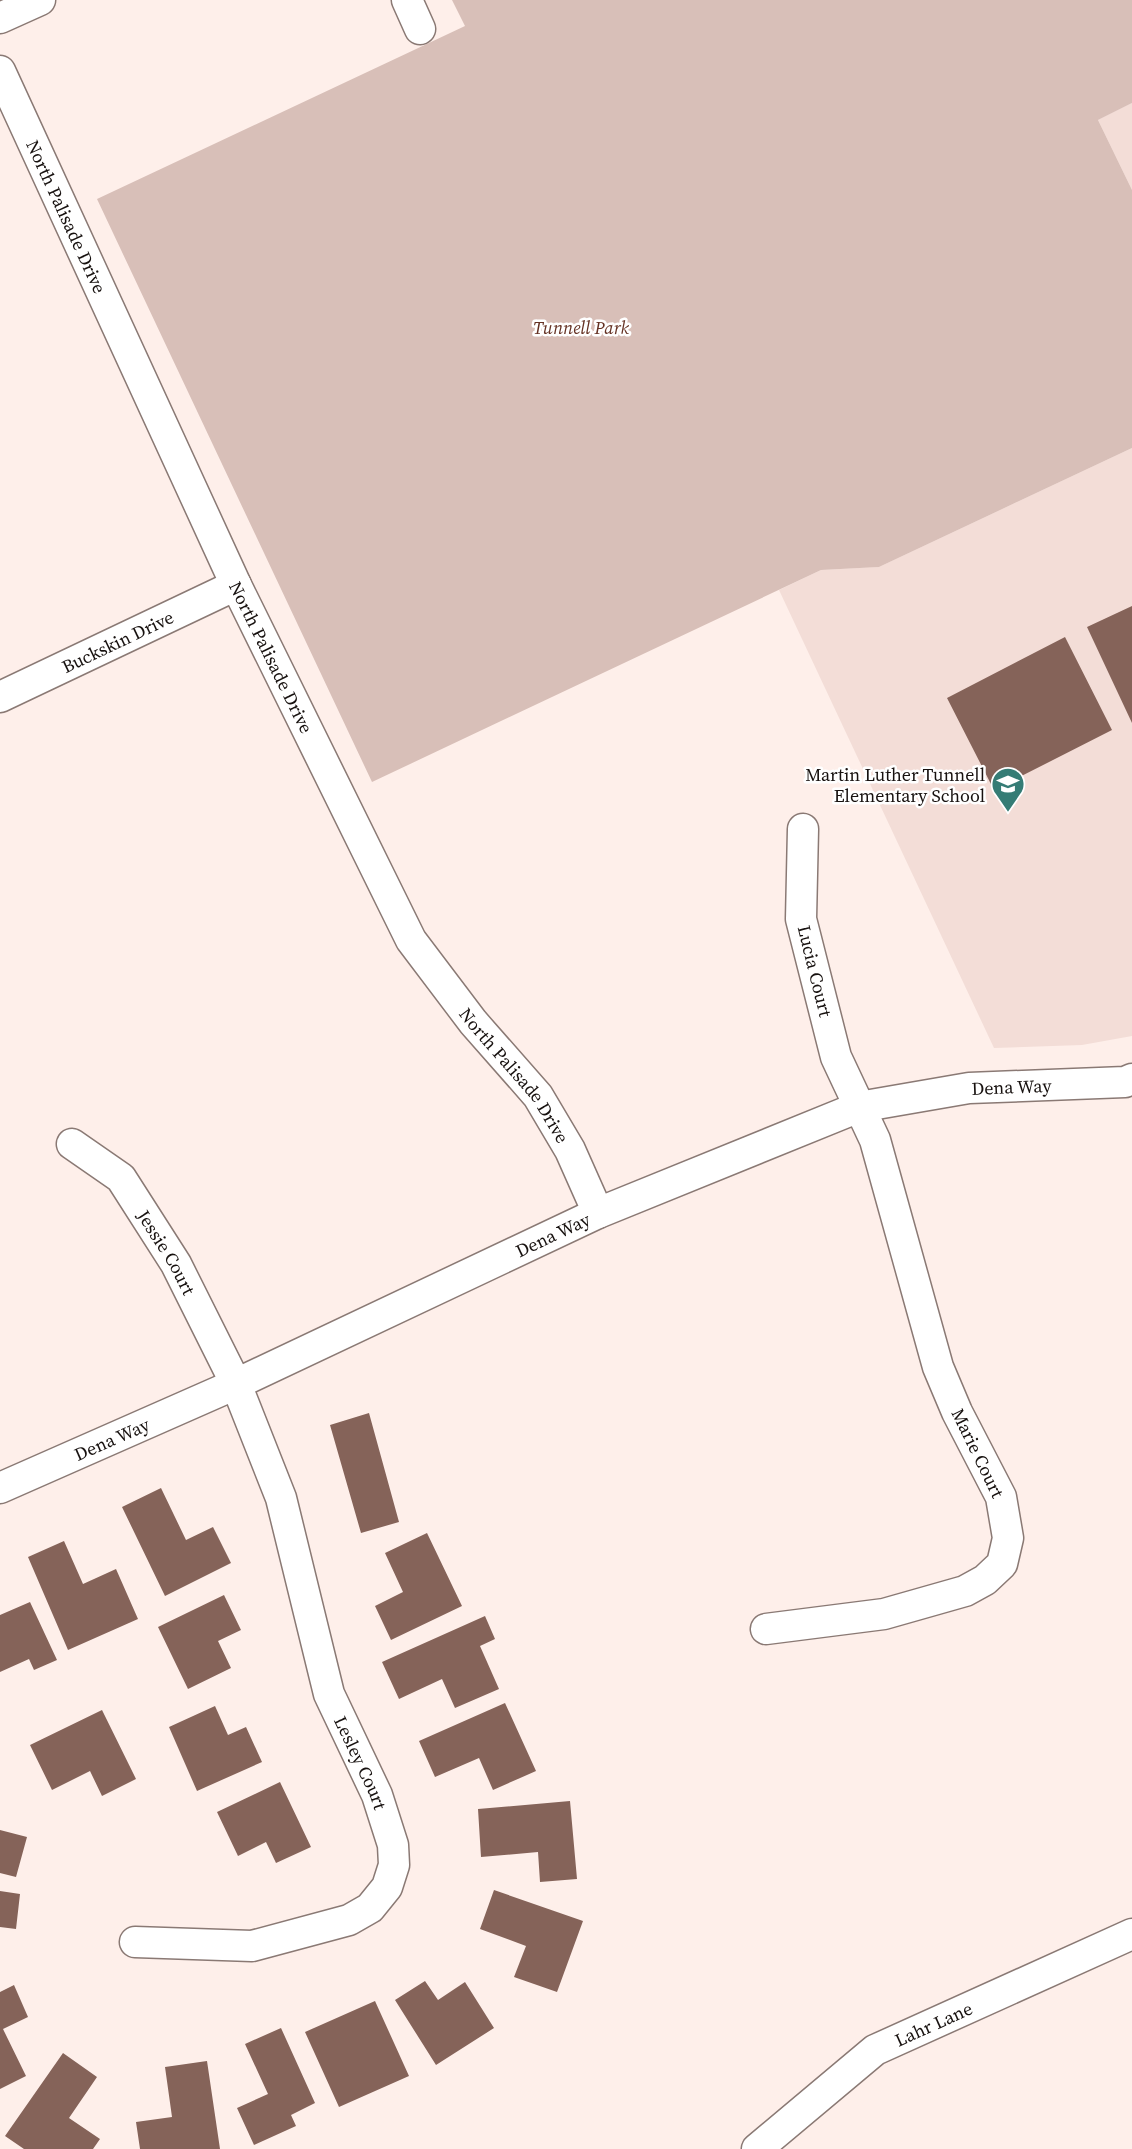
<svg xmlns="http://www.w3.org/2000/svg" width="1132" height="2149" font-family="'Source Serif 4',serif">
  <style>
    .built { fill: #f3ddd7 }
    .green { fill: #d8bfb8 }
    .building { fill: #856359 }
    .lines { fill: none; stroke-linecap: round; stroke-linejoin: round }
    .minor-casing { stroke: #8a7974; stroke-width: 33 }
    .minor { stroke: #fff; stroke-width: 30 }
    .labels { text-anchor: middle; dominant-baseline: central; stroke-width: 5; stroke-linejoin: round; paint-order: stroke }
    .street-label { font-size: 18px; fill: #17110f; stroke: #fff }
    .park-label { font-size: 18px; font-style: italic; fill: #653224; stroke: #fff }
    .poi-label { font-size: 18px; fill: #17110f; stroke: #fff; text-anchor: end }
  </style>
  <rect width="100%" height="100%" fill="#feefea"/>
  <path class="built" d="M1132,103V190L1098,120Z
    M1132,448V1036L1082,1045L994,1048L779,590L821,570L879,567Z"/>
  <path class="green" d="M452,0H1132V103L1098,120L1132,190V448L879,567L821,570L372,782L97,199L465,26Z"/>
  <path class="building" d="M1132,606V723L1087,627Z
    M1065,637L1112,730L994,790L947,698Z
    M369,1413L399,1522L361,1533L330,1425Z
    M161,1488L186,1540L213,1527L231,1563L165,1596L122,1507Z
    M427,1533L462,1606L391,1640L375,1606L403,1592L385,1553Z
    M64,1541L83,1584L116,1569L138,1619L68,1650L28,1557Z
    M224,1595L241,1630L218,1641L231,1668L188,1689L158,1627Z
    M30,1602L57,1660L34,1670L29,1659L0,1672V1615Z
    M485,1616L495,1639L480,1646L499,1689L455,1708L442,1679L399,1699L382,1662Z
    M505,1703L536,1771L493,1790L479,1758L435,1777L419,1741Z
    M215,1706L228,1735L246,1727L262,1762L197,1791L169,1727Z
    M102,1710L136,1779L102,1796L90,1771L52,1790L30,1745Z
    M280,1782L311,1847L276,1863L266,1842L238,1856L217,1812Z
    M570,1801L577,1879L540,1882L538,1852L481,1857L478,1809Z
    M0,1830L27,1837L16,1877L0,1873Z
    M494,1890L583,1921L557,1992L514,1977L526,1946L480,1929Z
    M0,1891L20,1894L16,1929L0,1927Z
    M425,1981L438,2000L465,1982L494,2028L436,2065L395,2000Z
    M14,1985L28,2017L3,2029L26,2076L0,2089V1992Z
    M375,2001L409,2076L339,2107L305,2032Z
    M281,2028L315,2103L291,2115L296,2126L254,2145L237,2108L268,2094L245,2044Z
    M63,2053L97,2077L69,2118L100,2139L93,2149H24L5,2136Z
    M207,2061L220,2149H140L136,2122L172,2117L165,2067Z"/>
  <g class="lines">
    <g class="minor-casing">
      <g id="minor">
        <path d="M407,0L420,29"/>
        <path d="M0,18L40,0"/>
        <path id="s1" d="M0,71L236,585L411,940L473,1022L538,1096L570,1150L598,1213"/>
        <path id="s2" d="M0,697L236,585"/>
        <path id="s3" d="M72,1144L121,1178L176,1264L236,1384L281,1498L329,1694L377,1795L393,1845L394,1865L387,1887L370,1908L349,1920L252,1946L135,1942"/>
        <path id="s4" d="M0,1488L236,1384L598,1213L859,1107L969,1088L1125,1082L1132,1079"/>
        <path d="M766,1629L884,1614L965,1591L985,1580L1002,1564L1008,1538L1001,1497L957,1412L938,1367L875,1140L836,1057L801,919L803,829"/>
        <path id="s5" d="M757,2149L875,2050L1132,1934"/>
      </g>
    </g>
    <use href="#minor" class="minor"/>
  </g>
  <defs>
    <g id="school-pin" transform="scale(1.725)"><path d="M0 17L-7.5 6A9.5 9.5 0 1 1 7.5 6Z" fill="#357c75" stroke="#fff"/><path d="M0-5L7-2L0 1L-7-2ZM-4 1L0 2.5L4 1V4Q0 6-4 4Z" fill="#fff"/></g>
  </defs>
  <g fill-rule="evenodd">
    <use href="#school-pin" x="1008" y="784"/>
  </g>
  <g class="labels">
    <g class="street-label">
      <text stroke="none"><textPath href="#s1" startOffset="160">North Palisade Drive</textPath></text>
      <text stroke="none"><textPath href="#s2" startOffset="130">Buckskin Drive</textPath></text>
      <text stroke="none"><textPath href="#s1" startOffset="646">North Palisade Drive</textPath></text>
      <text transform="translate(815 971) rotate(76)">Lucia Court</text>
      <text stroke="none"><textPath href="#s1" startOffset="1132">North Palisade Drive</textPath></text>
      <text stroke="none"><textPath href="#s4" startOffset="1094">Dena Way</textPath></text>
      <text stroke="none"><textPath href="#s4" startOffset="608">Dena Way</textPath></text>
      <text stroke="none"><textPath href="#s3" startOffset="147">Jessie Court</textPath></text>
      <text stroke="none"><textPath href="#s4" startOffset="122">Dena Way</textPath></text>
      <text transform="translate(978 1453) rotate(64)">Marie Court</text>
      <text stroke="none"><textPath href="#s3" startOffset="696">Lesley Court</textPath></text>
      <text stroke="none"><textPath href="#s5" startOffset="218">Lahr Lane</textPath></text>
    </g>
    <g class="park-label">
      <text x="581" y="327">Tunnell Park</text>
    </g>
    <g class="poi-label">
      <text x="985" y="774">Martin Luther Tunnell<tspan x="985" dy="21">Elementary School</tspan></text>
    </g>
  </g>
</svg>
